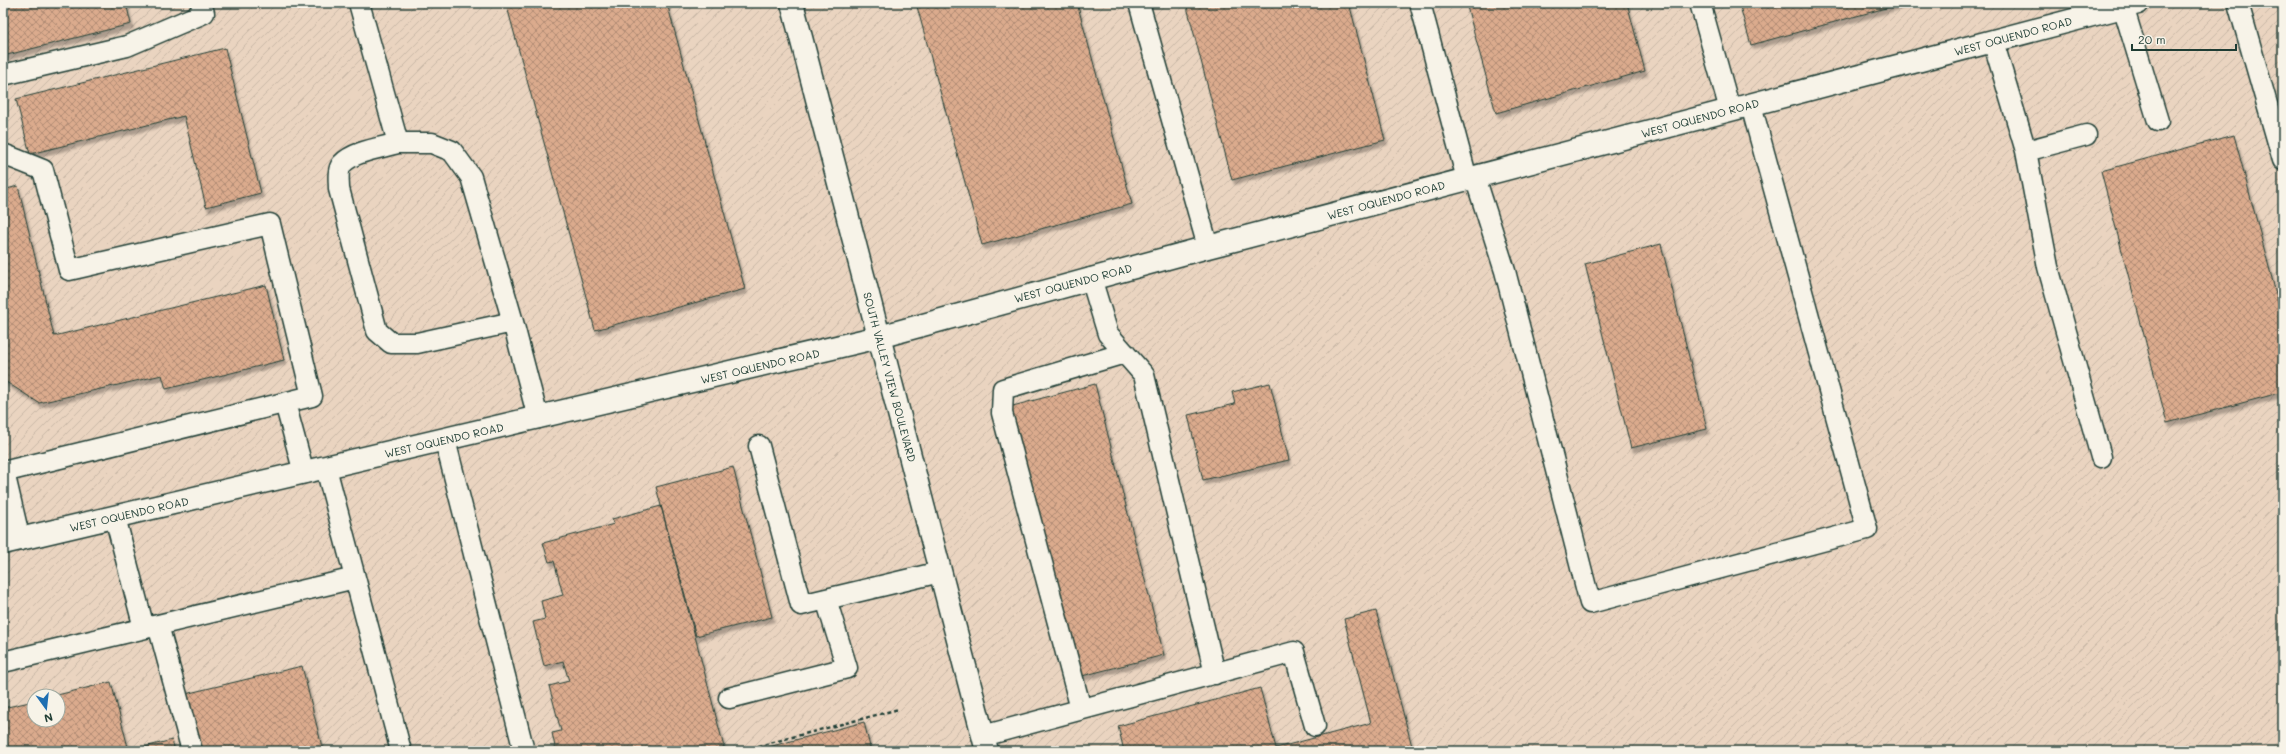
<svg xmlns="http://www.w3.org/2000/svg" width="2286" height="754" font-family="Mali,sans-serif">
  <style>
    .industrial { fill: url(#industrial-furrows); fill-rule: evenodd }
    .building { fill: url(#building-cross-hatch); stroke: #1f3d34; filter: url(#shadow) }
    .lines { fill: none; stroke-linecap: round; stroke-linejoin: round }
    .service-casing { stroke: #1f3d34; stroke-width: 23 }
    .tertiary-casing { stroke: #1f3d34; stroke-width: 25 }
    .secondary-casing { stroke: #1f3d34; stroke-width: 25 }
    .path { stroke: #1f3d34; stroke-width: 2.5; stroke-dasharray: 4 3; stroke-linecap: butt }
    .service { stroke: #f7f3e8; stroke-width: 20 }
    .tertiary { stroke: #f7f3e8; stroke-width: 22 }
    .secondary { stroke: #f7f3e8; stroke-width: 22 }
    .labels { text-anchor: middle; dominant-baseline: central; stroke-width: 4; stroke-linejoin: round; paint-order: stroke }
    .street-label { font-size: 11px; fill: #1f3d34; stroke: #f7f3e8 }
  </style>
  <defs>
    <pattern id="industrial-furrows" width="10" height="10" patternUnits="userSpaceOnUse"><rect width="10" height="10" fill="#ead4c0"/><path d="M-1 1l2-2M0 10L10 0M9 11l2-2" fill="none" stroke="#c8b7a6"/></pattern>
    <pattern id="building-cross-hatch" width="8" height="8" patternUnits="userSpaceOnUse"><rect width="8" height="8" fill="#dbab8d"/><path d="M0 0l8 8M0 8l8-8" fill="none" stroke="#b18c74"/></pattern>
    <filter id="shadow"><feDropShadow dx="2.5" dy="4.5" stdDeviation="1" flood-color="#0004"/></filter>
  </defs>
  <rect width="100%" height="100%" fill="#f1e5d6"/>
  <filter id="ink" filterUnits="userSpaceOnUse"><feTurbulence type="fractalNoise" baseFrequency=".025" numOctaves="2"/><feDisplacementMap in="SourceGraphic" scale="8" xChannelSelector="R" yChannelSelector="G"/><feConvolveMatrix kernelMatrix="1 2 1 2 8 2 1 2 1" color-interpolation-filters="sRGB"/></filter>
  <g filter="url(#ink)">
    <path class="industrial" d="M3,3H2283V751H3ZM34,696H58V720H34Z"/>
    <path class="building" d="M3,3H126L131,24L3,56Z
      M506,3H667L745,289L595,330Z
      M916,3H1077L1132,204L982,245Z
      M1186,3H1349L1385,140L1232,180Z
      M1466,3H1627L1645,71L1496,113Z
      M1739,3H1904L1751,45Z
      M225,48L261,193L206,207L184,116L30,154L16,99Z
      M2234,135L2283,320V392L2167,423L2101,171Z
      M18,186L54,336L266,285L284,360L166,389L162,375L39,403L3,380V190Z
      M1661,244L1707,429L1631,448L1585,264Z
      M1270,383L1289,460L1203,480L1188,415L1235,404L1232,392Z
      M1095,384L1164,655L1078,677L1009,407Z
      M733,467L772,617L696,636L656,487Z
      M661,506L725,751H556L552,733L561,731L549,686L569,681L563,661L544,666L533,622L545,619L541,601L563,595L554,561L549,562L543,543L614,524L612,519Z
      M1376,611L1413,750L1124,751L1118,726L1260,688L1276,748L1371,723L1344,619Z
      M302,666L323,751H199L185,694Z
      M111,682L129,751L172,740L175,751H7L3,733V708L34,701V720H58V696H53Z
      M864,722L871,751H753Z"/>
    <g class="lines">
      <g class="service-casing">
        <path id="service" d="M359,3L398,143H432L452,151L471,177L513,322L538,418
          M1139,3L1208,247
          M1420,3L1467,179
          M1700,3L1730,110
          M2122,3L2158,121
          M2238,3L2283,160
          M1993,41L2026,151L2086,135
          M3,75L127,46L204,13L201,3
          M398,143C381,148 354,151 342,164C337,170 339,182 339,189L377,331L391,343H417L513,322
          M2026,151L2048,267L2101,457
          M3,154L43,170L69,270L270,224L312,396L3,472
          M1475,177L1505,271L1590,603L1867,529L1751,105
          M1091,278L1108,334L1144,375L1215,674
          M285,403L304,473
          M445,440L524,751
          M759,446L801,605L940,572
          M326,468L401,751
          M4,472L20,540
          M115,517L144,628
          M158,625L192,751
          M3,662L355,578
          M729,698L847,668L826,599
          M1081,709L1002,413L1003,389L1125,353
          M983,736L1294,652L1315,726"/>
      </g>
      <g class="tertiary-casing">
        <path id="tertiary" d="M3,543L879,337L1208,247L2138,3"/>
      </g>
      <g class="secondary-casing">
        <path id="secondary" d="M792,3L987,751"/>
      </g>
      <path class="path" d="M751,748L899,709"/>
      <use href="#service" class="service"/>
      <use href="#tertiary" class="tertiary"/>
      <use href="#secondary" class="secondary"/>
    </g>
  </g>
  <g class="labels">
    <g class="street-label">
      <text transform="translate(2013 36) rotate(-15)">WEST OQUENDO ROAD</text>
      <text transform="translate(1700 118) rotate(-15)">WEST OQUENDO ROAD</text>
      <text transform="translate(1386 200) rotate(-15)">WEST OQUENDO ROAD</text>
      <text transform="translate(1073 283) rotate(-15)">WEST OQUENDO ROAD</text>
      <text transform="translate(760 366) rotate(-13)">WEST OQUENDO ROAD</text>
      <text transform="translate(890 377) rotate(75)">SOUTH VALLEY VIEW BOULEVARD</text>
      <text transform="translate(444 440) rotate(-13)">WEST OQUENDO ROAD</text>
      <text transform="translate(129 514) rotate(-13)">WEST OQUENDO ROAD</text>
    </g>
  </g>
  <rect width="2286" height="754" fill="none" stroke="#f7f3e8" stroke-width="16"/>
  <rect x="8" y="8" width="2270" height="738" fill="none" stroke="#1f3d34" stroke-width="1.5" filter="url(#ink)"/>
  <g transform="translate(46 708) rotate(165)"><circle r="19" fill="#f7f3e8" stroke="#a1aaa0"/>
  <path d="M0-3L7 15L0 10L-7 15Z" fill="#1f6fb2"/>
  <text y="-6" font-size="11" font-weight="bold" text-anchor="middle" fill="#1f3d34">N</text>
  </g>
  <path d="M2132 44v6h104v-6" fill="none" stroke="#1f3d34" stroke-width="2"/>
  <text x="2138" y="44" font-size="12" fill="#1f3d34" stroke="#f7f3e8" stroke-width="3" paint-order="stroke">20 m</text>
</svg>
